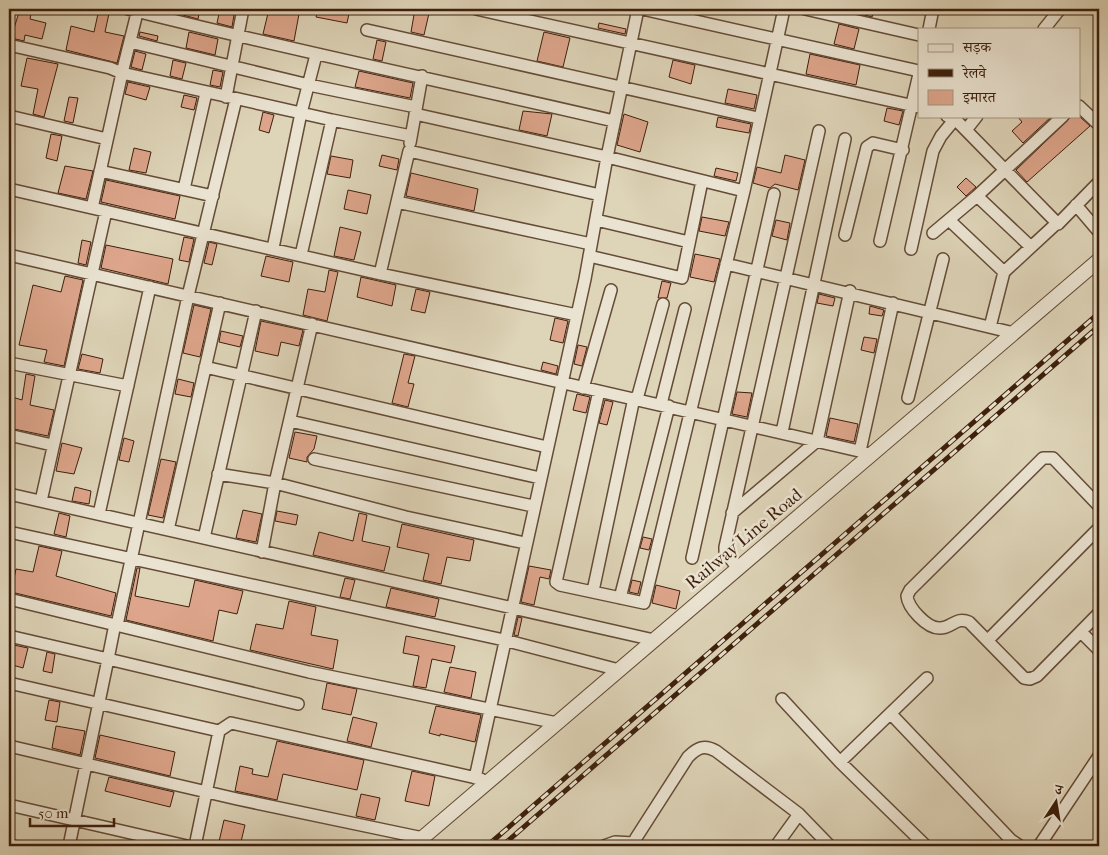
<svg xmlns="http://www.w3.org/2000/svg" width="1108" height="855" font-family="'IM FELL French Canon','Noto Serif Devanagari',serif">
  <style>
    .building { fill: #dda58b; stroke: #3d1f0c }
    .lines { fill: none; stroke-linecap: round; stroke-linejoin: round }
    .minor-casing { stroke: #654c37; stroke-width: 14 }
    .tertiary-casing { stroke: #654c37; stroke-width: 16 }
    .minor { stroke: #eae3d1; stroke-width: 11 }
    .tertiary { stroke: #eae3d1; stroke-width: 14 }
    .rail-casing { stroke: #3d1f0c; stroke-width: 5 }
    .rail { stroke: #eae3d1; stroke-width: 3; stroke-dasharray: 9; stroke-linecap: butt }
    .labels { text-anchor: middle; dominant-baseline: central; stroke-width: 5; stroke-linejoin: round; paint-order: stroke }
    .street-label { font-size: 18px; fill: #3d1f0c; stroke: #eae3d1 }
  </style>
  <rect width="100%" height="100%" fill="#ded4b8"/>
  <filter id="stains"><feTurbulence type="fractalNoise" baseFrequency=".004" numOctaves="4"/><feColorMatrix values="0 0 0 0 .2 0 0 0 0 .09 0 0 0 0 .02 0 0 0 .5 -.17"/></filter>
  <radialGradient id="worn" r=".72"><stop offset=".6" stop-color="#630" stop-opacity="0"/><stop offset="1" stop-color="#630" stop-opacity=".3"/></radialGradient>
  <path class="building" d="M20,9H32L30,19L46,23L42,39L25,35L24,41L11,38Z
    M99,9H110L105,32L124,36L117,63L66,50L71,26L94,32Z
    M184,9H200L198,19L183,15Z
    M220,9H235L232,27L217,23Z
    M269,9L299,14L294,41L263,34Z
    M318,9H350L347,23L316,17Z
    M415,9H430L424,35L411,32Z
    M854,9H874L872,17L853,12Z
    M599,23L626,29L625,34L598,28Z
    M839,24L859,29L854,49L834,44Z
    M140,32L158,36L157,41L139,36Z
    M189,32L218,39L215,55L186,48Z
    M544,32L570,38L563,67L537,61Z
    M377,40L386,42L382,61L373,59Z
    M135,51L146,54L142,70L131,67Z
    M810,54L860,65L856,85L806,74Z
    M27,58L58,64L44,117L33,114L38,89L21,86Z
    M173,60L186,63L182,79L170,76Z
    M673,60L695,65L691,84L669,77Z
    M213,70L223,72L220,87L210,85Z
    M359,71L413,83L410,98L355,87Z
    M128,82L150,87L146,100L125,94Z
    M728,89L757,95L754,109L725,103Z
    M184,95L197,98L194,110L181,107Z
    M69,97L78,98L73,123L64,121Z
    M887,108L903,111L899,125L884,121Z
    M523,111L552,114L547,136L519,130Z
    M263,112L274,115L269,133L259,130Z
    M624,114L648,122L640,152L617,145Z
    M1017,116H1052L1023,143L1012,131L1022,122Z
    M1072,116H1079L1090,126L1027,182L1016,170Z
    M718,117L751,124L749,133L716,127Z
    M51,134L62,136L57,161L46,158Z
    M134,148L151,152L146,173L129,170Z
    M382,155L399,159L397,170L379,166Z
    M785,155L805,160L798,190L775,184L770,188L753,183L757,167L781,173Z
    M331,156L353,160L350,178L327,174Z
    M65,166L93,171L86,199L58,193Z
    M716,168L738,173L736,181L714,176Z
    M411,173L478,189L474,211L406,196Z
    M966,178L976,187L966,196L957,187Z
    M106,180L180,196L175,219L101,202Z
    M348,190L371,195L367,214L344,209Z
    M702,217L729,222L725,236L699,231Z
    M776,220L790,223L787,240L772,236Z
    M340,227L361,232L354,260L334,256Z
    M184,237L194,239L189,262L179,260Z
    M82,240L91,242L86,265L78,263Z
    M209,242L217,244L212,265L204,263Z
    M106,245L173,259L168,284L101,268Z
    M695,254L720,259L714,282L690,277Z
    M266,256L293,262L289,282L261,276Z
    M329,270L338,272L327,321L303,315L308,289L325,292Z
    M65,276L83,280L64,366L44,362L47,350L19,345L33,285L61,292Z
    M361,277L396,285L392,306L357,297Z
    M662,281L671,283L667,298H658Z
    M416,289L430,292L425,313L411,310Z
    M819,294L835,298L833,306L817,303Z
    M194,305L211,309L200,357L183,353Z
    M870,306L884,310L882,316L869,314Z
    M555,318L568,321L563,343L550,340Z
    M261,321L303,330L299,346L281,342L278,356L255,351Z
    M221,331L243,336L240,347L219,342Z
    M864,337L877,339L874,353L861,350Z
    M578,345L587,347L582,366L574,364Z
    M82,354L103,359L100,373L78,369Z
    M404,354L415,356L408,383L414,384L408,407L392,403Z
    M543,362L558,366L556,374L541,370Z
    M26,374L35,376L30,405L54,410L48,436L9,428V396L22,400Z
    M178,379L194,383L191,397L175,394Z
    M737,392L752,393L747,417L732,414Z
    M577,394L590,397L586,413L573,410Z
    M605,400L613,402L607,425L599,423Z
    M830,418L858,424L854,442L826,436Z
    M295,432L317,436L314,449L307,457V462L289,458Z
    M124,438L134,441L129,462L119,460Z
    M62,443L82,448L74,474L56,471Z
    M161,459L176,462L163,518L148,515Z
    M75,487L91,491L89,504L72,501Z
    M243,510L262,514L256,542L236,538Z
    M277,511L298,515L296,525L275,521Z
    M59,513L70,516L66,537L54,534Z
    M359,513L367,515L362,541L390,547L384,571L313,555L319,532L353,541Z
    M402,524L474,540L470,561L447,557L441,584L423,580L429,554L397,547Z
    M643,537L652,539L649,550L640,548Z
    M39,546L62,551L56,576L116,593L111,616L11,592L16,569L33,572Z
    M529,566L551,570L549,579L540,577L534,605L521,602Z
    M137,568H140L135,596L189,607L195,580L243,591L237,614L219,610L213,641L126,620Z
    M345,578L355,580L350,599L340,597Z
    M632,580L641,582L638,594L629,592Z
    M656,585L680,591L676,609L652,603Z
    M391,588L439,599L435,617L386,607Z
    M289,601L316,607L311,635L338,640L333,669L250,650L256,624L283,629Z
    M518,617L522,618L518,636L514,635Z
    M406,636L455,646L451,663L432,659L426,688L413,686L419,656L403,653Z
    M9,644L28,648L23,668L9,664Z
    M47,652L55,654L52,673L43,671Z
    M450,667L476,672L471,698L444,692Z
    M327,683L357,689L351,715L322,709Z
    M49,700L60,702L57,722L45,720Z
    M436,706L481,715L475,742L440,734V736L429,733Z
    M353,717L377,723L371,747L347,741Z
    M56,726L85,731L80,755L52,748Z
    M100,735L175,752L170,776L95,758Z
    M277,741L364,760L357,790L283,774L277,800L235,791L240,766L253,769L252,774L268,777Z
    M412,771L435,776L429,806L405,801Z
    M109,777L174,792L170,807L105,791Z
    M361,794L380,798L375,820L356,816Z
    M224,820L245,825L240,846H218Z"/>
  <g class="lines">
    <g class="minor-casing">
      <path id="minor" d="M128,9C289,50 452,83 614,121
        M476,9L919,107
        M642,9L919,71
        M805,9L919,35
        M929,29L933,9
        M1044,29L1060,9
        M367,30L758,118
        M130,42L309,85L416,107
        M9,45L110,68L122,73L138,9
        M316,55L301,113L332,120
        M226,97L243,9
        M1079,106L1099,125
        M415,114L607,157L638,9
        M9,116L107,139
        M947,116L955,119L1058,224L1099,182
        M966,130L977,116
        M410,143L422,76
        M100,171L213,196
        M9,189L376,273L577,315
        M184,189L206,93
        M977,196L1031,247
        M397,202L591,244
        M1076,205L1099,232
        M92,208L122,73L301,113L273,248
        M596,220L689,242
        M949,220L1004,272L990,327
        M933,233L977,196L1063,116
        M845,235L867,147L873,143L903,150
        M880,241L919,74
        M911,249L933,151L941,136L955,119
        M9,255L872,454
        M301,255L332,120L411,136
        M589,256L682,278L702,181
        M726,264L1014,333
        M1004,272L1057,223
        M380,274L409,151L600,195
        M9,363L128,386
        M205,367L547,447
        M583,388L611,290
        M599,391L556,582L560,585L644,603L744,191
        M908,398L943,259
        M637,399L663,304
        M661,404L685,309
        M290,421L540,478
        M782,432L845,139
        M9,435L52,445
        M860,451L893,303
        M314,459L533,506
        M218,474L275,483L406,517L525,543
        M9,494L654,640
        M41,501L106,211
        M1099,506L1053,458H1043L910,590L907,596C908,608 927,628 939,628C951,629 956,616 969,622L1024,678L1030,679L1037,676L1099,613
        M732,513L817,441L850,291
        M99,514L150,287
        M168,530L220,303
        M9,532L504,640L619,670
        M204,538L256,311
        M262,552L275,483L312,324
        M692,558L774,194
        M738,569L725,551V547L819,131
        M593,591L634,398
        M620,598L669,406
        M9,599L309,672L557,723
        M117,625L188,296L236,99
        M1081,632L1099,650
        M9,636L108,659L115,624
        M988,640L1099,528
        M9,683L219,731L231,723L481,779
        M782,699L840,762L926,846
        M891,714L1011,840L1020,846
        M9,746L237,799L423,838
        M840,762L927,678
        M475,778L585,279L607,157L744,191L784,9
        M9,805L187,846
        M9,845L14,846
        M69,846L108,659L298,704
        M195,846L219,731
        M604,846L615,842L634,843
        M633,846L636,838L688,757C697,748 704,744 716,751L799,814L830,846
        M776,846L799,814
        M1039,846L1099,756"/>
    </g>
    <g class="tertiary-casing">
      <path id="tertiary" d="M413,846L1099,260"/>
    </g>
    <use href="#minor" class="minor"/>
    <use href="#tertiary" class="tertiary"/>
    <g class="rail-casing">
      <path id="rail" d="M487,846L1099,313
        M502,846L1099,326"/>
    </g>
    <use href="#rail" class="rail"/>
  </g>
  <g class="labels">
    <g class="street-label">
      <text transform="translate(744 539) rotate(-40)">Railway Line Road</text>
    </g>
  </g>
  <rect width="1108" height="855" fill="none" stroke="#ded4b8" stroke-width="30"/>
  <rect x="10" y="10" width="1088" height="835" fill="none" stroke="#3d1f0c" stroke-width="2.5"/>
  <rect x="15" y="15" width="1078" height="825" fill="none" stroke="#3d1f0c"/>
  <rect x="918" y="28" width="162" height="90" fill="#eae3d1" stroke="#a59582"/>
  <rect x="928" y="44" width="25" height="8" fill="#eae3d1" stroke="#a59582"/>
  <text x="963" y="52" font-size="15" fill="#3d1f0c">सड़क</text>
  <rect x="928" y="69" width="25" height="8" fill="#3d1f0c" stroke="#a59582"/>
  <text x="963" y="78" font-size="15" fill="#3d1f0c">रेलवे</text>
  <rect x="928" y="90" width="25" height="15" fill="#dda58b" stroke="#a59582"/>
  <text x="963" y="102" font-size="15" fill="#3d1f0c">इमारत</text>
  <g transform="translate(1056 802) rotate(12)" stroke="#eae3d1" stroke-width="4" paint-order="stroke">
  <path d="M0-4L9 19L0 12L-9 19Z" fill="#3d1f0c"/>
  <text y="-8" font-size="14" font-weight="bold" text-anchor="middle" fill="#3d1f0c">उ</text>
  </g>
  <path d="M30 818v8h84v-8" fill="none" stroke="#3d1f0c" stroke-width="2.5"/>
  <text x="38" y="818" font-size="15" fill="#3d1f0c" stroke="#eae3d1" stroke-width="4" paint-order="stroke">50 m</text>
  <rect width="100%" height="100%" filter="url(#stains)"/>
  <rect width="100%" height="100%" fill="url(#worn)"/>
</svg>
